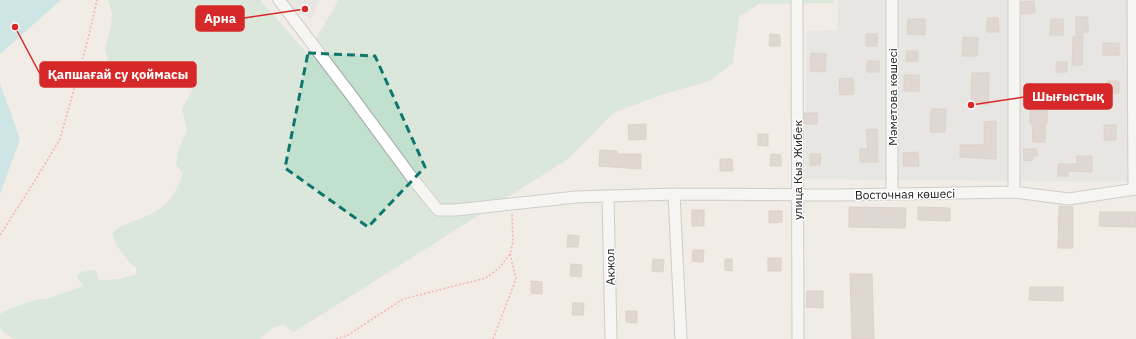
<svg xmlns="http://www.w3.org/2000/svg" width="1136" height="339" font-family="'IBM Plex Sans',sans-serif">
  <style>
    .residential { fill: #dedddd }
    .wetland { fill: #c1e1ce }
    .water { fill: #a2dce3 }
    .building { fill: #cabdb8; stroke: #c4b0a6 }
    .lines { fill: none; stroke-linecap: round; stroke-linejoin: round }
    .minor-casing { stroke: #a7a7a7; stroke-width: 13 }
    .path { stroke: #ff696b; stroke-width: 1.5; stroke-dasharray: 2 2; stroke-linecap: butt }
    .minor { stroke: #fff; stroke-width: 11 }
    .marked { fill: none; stroke: #0f766e; stroke-width: 3; stroke-dasharray: 8 5; stroke-linejoin: round }
    .labels { text-anchor: middle; dominant-baseline: central; stroke-width: 3; stroke-linejoin: round; paint-order: stroke }
    .street-label { font-size: 12px; fill: #202020; stroke: #fff }
    .leader { fill: none; stroke: #d62828; stroke-width: 1.5 }
    .callout-dot { fill: #d62828; stroke: #fff; stroke-width: 1.5 }
    .callout { fill: #d62828; stroke: #d62828; stroke-width: 1.5 }
    .callout-label { font-size: 13px; text-anchor: middle; font-weight: bold; fill: #fff }
  </style>
  <rect width="100%" height="100%" fill="#f1ece5"/>
  <path class="residential" d="M279,0H320L311,19Z
    M838,0H1136V182L805,179L807,31L838,30Z"/>
  <path class="wetland" d="M108,0H260L307,53L339,0H833V3L759,4L739,17L733,63L709,81L661,95L613,113L568,159L294,332L283,325L273,328L260,339H15C0,330 0,333 0,314L4,311L38,299H47L83,286L77,277L81,272L95,270L99,280C113,280 123,279 136,274V268C124,257 117,249 112,233C119,226 127,224 137,220C164,210 174,200 183,173L176,165L178,151L187,130L182,109L195,85L197,67L183,60L169,76L151,83L124,77L112,78L105,48L111,28L112,14Z"/>
  <path class="water" d="M0,0H61L0,54Z
    M0,83L20,139L0,194Z"/>
  <path class="building" d="M1034,1L1035,13L1022,14L1021,2Z
    M1076,17H1088V32H1083L1082,65H1072L1073,37H1076Z
    M987,18H998L999,32H987Z
    M908,19H925V35L907,34Z
    M1051,19H1063V35H1050Z
    M770,34L780,35V46H769Z
    M866,34H877V46H866Z
    M963,37L978,38L977,56H962Z
    M1103,43H1119V55H1103Z
    M906,51H918V61H906Z
    M811,53L826,54L825,72L810,71Z
    M867,61H879V72H867Z
    M1056,62H1067V72H1056Z
    M972,73H989L988,105L971,104Z
    M904,75H919V91H904Z
    M853,78L854,94L840,95L839,79Z
    M1107,81H1119V93H1107Z
    M1024,93H1042L1043,109H1047V124H1045V142H1033L1032,124H1030V106H1024Z
    M931,109H946L945,132H930Z
    M804,113H817V124H805Z
    M996,121V159L960,157V145H984V122Z
    M646,124V139L629,140L628,125Z
    M1104,125H1116V140H1104Z
    M877,129L878,162H860V149H868L866,130Z
    M758,134H768V146L758,145Z
    M1023,149H1037V156H1033V160L1024,161Z
    M600,150L617,151V154H641V169L599,166Z
    M918,152L919,166H903V153Z
    M771,154L781,155V166H770Z
    M810,154H821L820,165H810Z
    M1077,156H1092V172L1068,171V176H1058V164H1077Z
    M720,159H732L733,171H720Z
    M1059,206L1073,207V248H1058Z
    M849,207L906,208L905,228L849,227Z
    M918,207L950,208V221L918,220Z
    M692,210H704V226H692Z
    M769,211H782V222L769,223Z
    M1100,212H1136V227L1099,226Z
    M568,235L579,236L578,247H567Z
    M693,250H704L703,262L692,261Z
    M768,258H781V271H768Z
    M653,259L664,260L663,272L652,271Z
    M725,259H732V271L725,270Z
    M571,264L582,265L581,277L570,276Z
    M850,274H872L874,339H852Z
    M531,281L542,282V294L531,293Z
    M1030,287H1063V301L1029,300Z
    M807,291H823V308L806,307Z
    M573,303H584L583,315H572Z
    M626,311H637V323L626,322Z"/>
  <g class="lines">
    <g class="minor-casing">
      <path id="minor" d="M279,0L354,99L413,179L438,210H456L576,197L674,194L838,195L1014,192L1069,199L1136,189
        M797,0L798,339
        M1014,0V192
        M1133,0L1134,189
        M674,194L681,339
        M892,194V0
        M608,196L611,339"/>
    </g>
    <path class="path" d="M0,235L36,179L60,139L88,39L97,0
      M336,339L348,335L403,299L486,278L499,268L510,254L513,242L512,214
      M493,339L516,279L510,254"/>
    <use href="#minor" class="minor"/>
  </g>
  <path d="M0 0H1136V339H0ZM308,53L375,56L425,167L368,227L285,168Z" fill="#f1ece5" fill-opacity=".55" fill-rule="evenodd"/>
  <path class="marked" d="M308,53L375,56L425,167L368,227L285,168Z"/>
  <g class="labels">
    <g class="street-label">
      <text transform="translate(892 97) rotate(-90)">Мәметова көшесі</text>
      <text transform="translate(797 170) rotate(-90)">улица Кыз Жибек</text>
      <text transform="translate(905 194) rotate(-1)">Восточная көшесі</text>
      <text transform="translate(610 267) rotate(-91)">Акжол</text>
    </g>
  </g>
  <path class="leader" d="M305 9L244 18M15 27L40 74M971 105L1024 97"/>
  <g class="callout-dot">
    <circle cx="305" cy="9" r="4"/>
    <circle cx="15" cy="27" r="4"/>
    <circle cx="971" cy="105" r="4"/>
  </g>
  <g class="callout">
    <rect x="196" y="6" width="48" height="25" rx="4"/>
    <rect x="40" y="62" width="156" height="25" rx="4"/>
    <rect x="1024" y="84" width="88" height="25" rx="4"/>
  </g>
  <g class="callout-label">
    <text x="220" y="23">Арна</text>
    <text x="118" y="79">Қапшағай су қоймасы</text>
    <text x="1068" y="101">Шығыстық</text>
  </g>
</svg>
